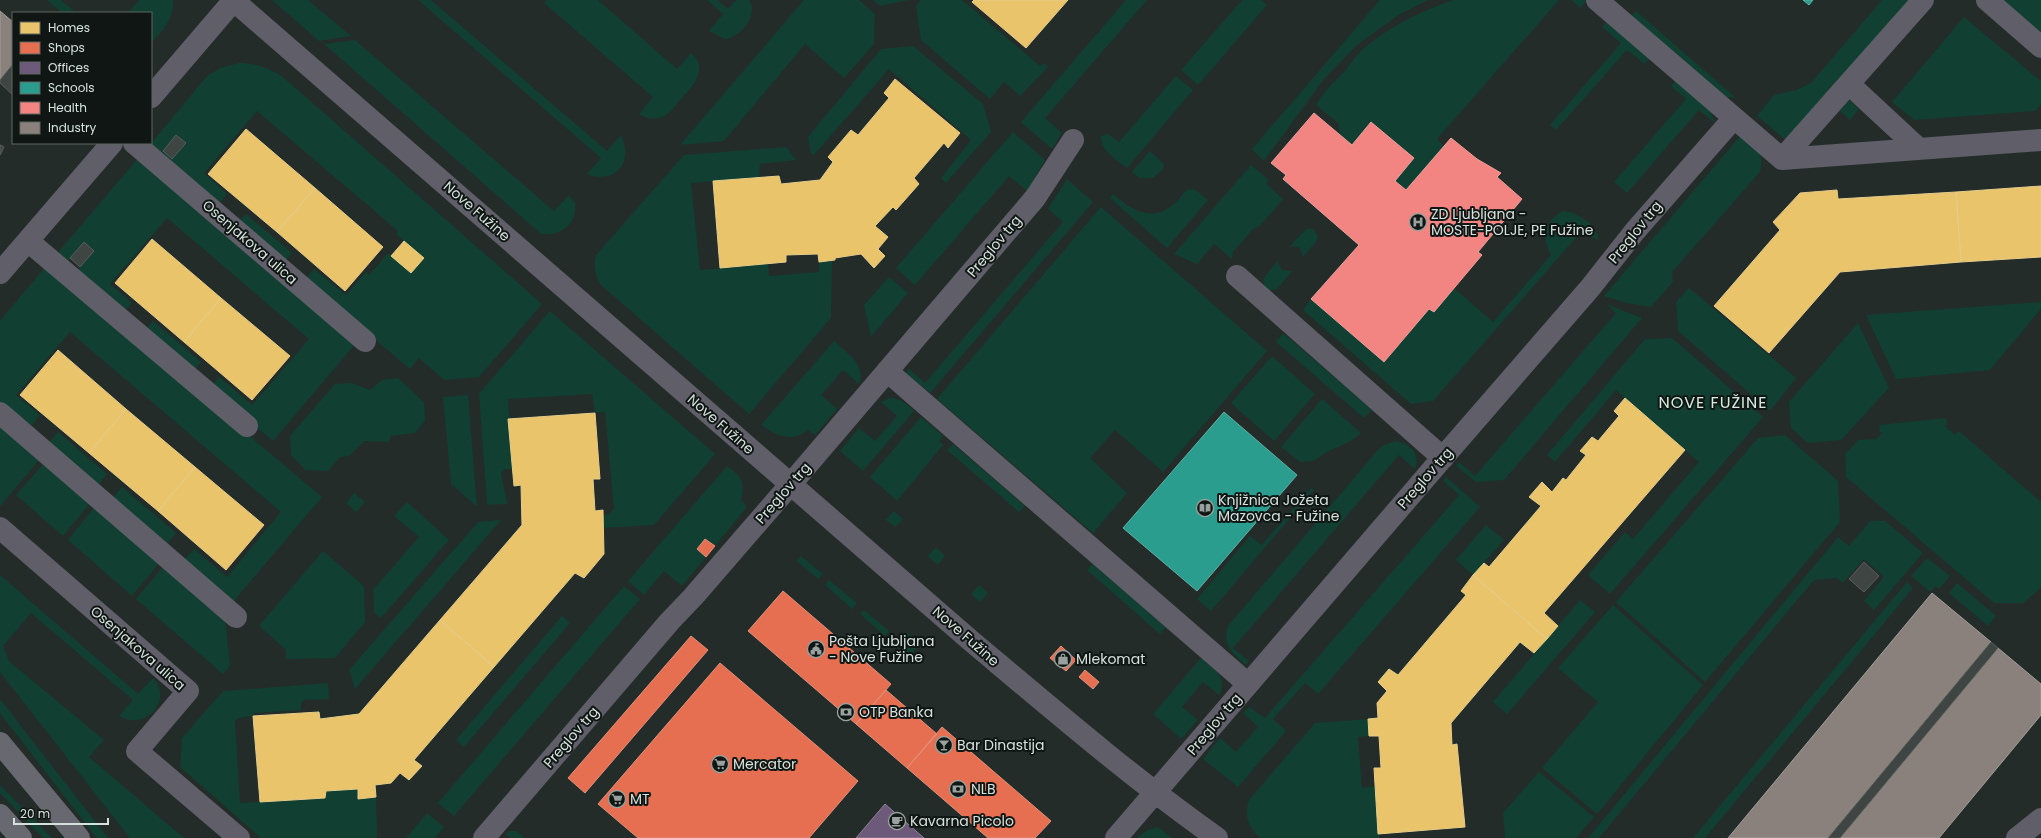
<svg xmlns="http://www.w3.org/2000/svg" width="2041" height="838" font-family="Poppins,sans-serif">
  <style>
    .green { fill: #113f31; fill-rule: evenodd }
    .homes { fill: #e9c46a; stroke: #e3cc8c }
    .shops { fill: #e76f51; stroke: #e2917b }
    .offices { fill: #6d597a; stroke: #8c8297 }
    .schools { fill: #2a9d8f; stroke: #5eb1a6 }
    .health { fill: #f28482; stroke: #eaa09d }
    .industry { fill: #8a817c; stroke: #a19e99 }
    .building { fill: #3e4542; stroke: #585f5c }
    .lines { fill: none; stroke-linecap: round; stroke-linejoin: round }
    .minor { stroke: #605f69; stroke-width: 22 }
    .major { stroke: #686870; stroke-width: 22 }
    .labels { text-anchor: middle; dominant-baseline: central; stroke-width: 4; stroke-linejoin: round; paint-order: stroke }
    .street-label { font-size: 14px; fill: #d6e0dc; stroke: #0f1613 }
    .poi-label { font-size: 14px; fill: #d6e0dc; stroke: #0f1613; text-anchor: start }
    .quarter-label { font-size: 16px; letter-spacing: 1px; fill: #d6eae1; stroke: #0f1613 }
  </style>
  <rect width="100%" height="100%" fill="#242c29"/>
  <path class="green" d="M47,0H61L76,13H62Z
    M139,0H173C174,19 163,30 151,43V13H128Z
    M272,0H308L351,36L319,41Z
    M418,0H431L607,151L621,135C634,162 616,185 587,174L601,158Z
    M547,0H598L677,69L691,53C710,69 692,87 680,100C674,107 669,116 659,118C651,120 646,118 639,114L653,97L544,3Z
    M707,0H717L728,9L736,0H749C759,14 741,38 725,39L709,31L723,14Z
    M804,0H859L875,14L874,44L844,78L805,44L724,141L680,145Z
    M873,0H909L880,6Z
    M921,0H962L1040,66L1044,63L1048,67L1020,96L1004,82L990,99L921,40L916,6Z
    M1126,0H1147L1045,118L1062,133L1052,149L1021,122Z
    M1242,0H1262L1267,5L1198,85L1181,70Z
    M1380,0H1428L1400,14L1357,45L1324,79L1264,161L1252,149Z
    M1453,0H1559L1437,139L1444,146L1406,190L1395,181L1414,158L1372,122L1352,145L1340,135L1338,123L1316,105C1324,91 1333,83 1344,72C1349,66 1354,58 1359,53C1384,29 1421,11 1453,0Z
    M1571,0H1587L1580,8Z
    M1882,0H1913L1788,142L1757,116L1774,95L1796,90L1811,83Z
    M2001,0H2041V35Z
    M1636,11L1736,98L1726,97L1631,16Z
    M1964,17L2041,81V104L2035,111L1914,120L1892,102Z
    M1610,19L1653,55L1645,64L1627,50L1556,130L1550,125L1621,43L1602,27Z
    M355,40L554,211L569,195L575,203C577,224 562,236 541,234L324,44Z
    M913,46L983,104L991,132L946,183L941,178L971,140L889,69L814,155L811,154L808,137L881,49Z
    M239,63C256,63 269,68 283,77L542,304L479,377L444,380L419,358L410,369L305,280L314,269L346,295L366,272L369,275L388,253L411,273L424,258L396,234L398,231L257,111L204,173L227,194L217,206L149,146L207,76L220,68ZM176,135L186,143L172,159L163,150Z
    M1176,76L1193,90L1127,168C1117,160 1100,151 1101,136L1108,134L1119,142Z
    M1678,78L1710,111L1715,122H1714L1699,110L1627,193L1614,182L1686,99L1671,86Z
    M1849,100L1859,109L1850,120L1840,111Z
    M1013,132L1045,160L1027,191L1009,176L915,285L896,268Z
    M1742,134C1757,148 1765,151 1760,172L1672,272L1673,282L1651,307L1626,303L1604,296Z
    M786,147L796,160L760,164L759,177L691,183L700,270L768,264L769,276L819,272V262L832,261L831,318L749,414L600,284C595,274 593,266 596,255L684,155Z
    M1150,151L1164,164L1163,169L1153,178H1139L1132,172Z
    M139,157L356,343L273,441L210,388L219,377L252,405L309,339L167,218L110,284L132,303L123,313L76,273L94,250L84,242L66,263L56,255Z
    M1251,165L1269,180L1266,184L1283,199L1259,227L1254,228L1233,252L1232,259L1214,244L1197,264L1174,254Z
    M1067,179L1093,202L930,393L906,373L909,369L925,383L1063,222L1048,209Z
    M1189,189L1196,190L1208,200L1167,248L1110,198L1113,194C1131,210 1152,223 1174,204C1180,200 1182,192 1189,189Z
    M1101,207L1267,351L1163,472L1115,430L1090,458L1127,493L1093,533L937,399Z
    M1562,211C1577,212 1596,223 1599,240L1580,233L1433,401L1411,404L1303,310L1311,299L1384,362L1429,309L1434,312L1454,288L1493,322L1551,255C1541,236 1544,224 1562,211Z
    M246,214L292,253L284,263L237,223Z
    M1306,229H1313L1318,236L1316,242L1303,257L1300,248L1293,246L1289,247Z
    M1279,259L1278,264L1282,270L1292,271L1277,289L1269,290L1264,286L1263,279Z
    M47,265L322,497L232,603L183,561L194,549L227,577L281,512L70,332L16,395L40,415L29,429L0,404V321Z
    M889,277L908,293L871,337L864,305Z
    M1689,288L1796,378L1770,411L1678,331L1676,302Z
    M2041,302V309L1990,370L1896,379L1866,315Z
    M1606,304L1642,318L1504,480L1476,482L1456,466L1459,462L1475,476L1616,313Z
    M550,311L715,454L654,525L603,528V516L609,514L614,509L605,412L595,413L592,394L508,399L513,469H505L501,473L507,504L487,505L479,394Z
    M153,321L201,362L192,373L144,331Z
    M1858,323L1889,388L1841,440L1808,443L1791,428L1789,402Z
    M1283,333L1372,410L1364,418L1276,342Z
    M1672,338L1763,417L1610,594L1588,575L1625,532L1633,539L1699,462L1616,390L1555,462L1547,455L1645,339Z
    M834,341C846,352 867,365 859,384L843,370L821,395L837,409L815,435L808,430C791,443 777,436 761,425Z
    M1272,356L1315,394L1274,441L1231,403Z
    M398,378L424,402L425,421L415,433L391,436L389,442L364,441L349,456L340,457L328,471L305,470L291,455L290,436L335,384L352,383L370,390L382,380Z
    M468,395L477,507L451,484L443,397Z
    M889,398C901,398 906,403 914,411L863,471L840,451L859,428L875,441L897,416L881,402Z
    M1322,399L1361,433L1351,441L1325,453L1314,461L1300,462L1281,447Z
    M921,417L943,436L939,441L943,445L897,501L870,477Z
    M1946,418L1947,425H1944L1955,435L1959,431L2041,502V588L2023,603H1994L1846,477L1845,454L1858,440L1877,439L1882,432H1880L1879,425Z
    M0,422L41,458L0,506Z
    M58,432L107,474L97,487L47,444Z
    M1785,435L1838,481L1840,522L1705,682L1616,602L1758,438Z
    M1395,441C1409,443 1421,453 1415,469L1399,455L1233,648L1249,661L1246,665C1232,653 1222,645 1228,626L1377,451L1384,445Z
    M953,444L1025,506L1019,512L947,450Z
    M45,462L92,501L63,536L16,495Z
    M727,466C742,477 745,481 741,500L747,507L715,546L705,539L697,549L706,557L682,586L664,571L644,595L628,581Z
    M1446,477L1480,507L1318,694L1305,683L1273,719L1286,731L1238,787L1203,759L1220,738L1236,752L1258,727L1243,713L1249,707L1265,718L1459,495L1443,481Z
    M122,487L176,533L165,546L111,500Z
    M1311,488L1314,490L1211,611L1197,599L1250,536L1262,545Z
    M354,493L365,502L356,512L346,503Z
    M407,502L449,540L381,618L374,613L373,590L419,537L394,516Z
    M96,505L161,561L132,596L68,540Z
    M894,511L903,519L895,527L886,520Z
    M501,520L355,689L349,670L478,522Z
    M1870,521H1885L1923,553L1874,610L1864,601L1884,577L1864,559L1843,583L1837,578L1814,580L1599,838H1588L1838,537L1849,546Z
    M1486,525L1504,540L1473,575L1456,560Z
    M936,547L945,556L938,565L928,556Z
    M323,551L364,586L365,622L335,658L286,659V650L259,626Z
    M801,556L823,574L818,579L797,561Z
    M1927,558L1950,576L1939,589L1935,586L1930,592L1911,576Z
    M166,563L224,609L230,666L223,674L136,599Z
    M1092,564L1166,627L1160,634L1087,570Z
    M0,575L138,694L153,678C174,700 145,732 119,716L133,700L31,613L3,646L9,661L104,740L89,757L184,838H130L0,672Z
    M829,580L857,603L852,609L825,585Z
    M1907,582L1913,588L1705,838H1693Z
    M1957,583L1996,616L1988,626L1949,593Z
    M979,585L988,593L980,602L971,594Z
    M624,586L640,599L454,816L438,803Z
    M1580,600L1595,612L1507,714L1493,702Z
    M1613,605L1703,685L1597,814L1542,768L1598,702L1558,668Z
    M864,610L889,631L885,636L860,614Z
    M562,616L570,623L464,747L456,740Z
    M908,633L920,641L910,658L896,646L898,639Z
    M1201,658C1213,668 1229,678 1219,695L1203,682L1182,707L1198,720L1181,739L1153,714Z
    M328,683L329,699L304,700L301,704V710L253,713V716L239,718L235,721L240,803L325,798L326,791L358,789V799L376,797L377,838H261L180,767L182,738L223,691Z
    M0,699L108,838H97L95,836L0,713Z
    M1368,719L1369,736L1358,737L1362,788L1375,786L1379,838H1261C1248,829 1244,815 1249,800L1315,723Z
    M1539,772L1594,817L1576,838H1505L1503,813Z
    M0,785L52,838H43L0,793Z
    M427,813L444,827L435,838H406Z
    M1158,827L1172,838H1137L1148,830Z
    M509,831H516L525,838H510L506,834Z"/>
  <path class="homes" d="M974,0H1068L1026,48L972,2Z
    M895,79L960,133L948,148L944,143L914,178L919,184L896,210L893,207L875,226L888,237L878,249L885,256L874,268L861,254L835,258V260L819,262L818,254L786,255V262L720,268L713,181L779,176L781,184L820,180L833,162L828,157L851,130L858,135L889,98L884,93Z
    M246,129L315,188L277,232L208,174Z
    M2041,186V257L1961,262L1956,192Z
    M315,188L383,247L345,291L277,232Z
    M1837,190L1838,199L1956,192L1961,262L1840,272L1769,353L1714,306L1780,230L1773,222L1800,193Z
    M152,239L221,298L184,342L115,283Z
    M404,241L424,258L411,273L391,256Z
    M221,298L290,356L252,400L184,342Z
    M58,350L126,409L89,453L20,395Z
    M1625,398L1685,450L1544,613L1558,626L1547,639L1473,575L1484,563L1489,567L1541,506L1529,497L1542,482L1552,492L1563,478L1566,480L1586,455L1580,451L1592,437L1598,441L1619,416L1614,411Z
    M126,409L195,467L158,511L89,453Z
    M595,413L600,479H593L595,511L603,510L604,554L584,578L575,573L494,667L440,620L522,525L521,485L514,486L508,419Z
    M195,467L264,525L226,570L158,511Z
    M1473,575L1547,639L1534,653L1520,642L1451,723L1452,745L1457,744L1465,827L1378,834L1374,768H1381L1379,736H1369L1368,719L1378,718L1377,703L1387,691L1378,682L1389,669L1398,675L1466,595L1461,591Z
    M440,620L494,667L414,760L422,766L409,780L400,773L391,783L375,785L376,797L358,799V789L326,791L325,798L260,802L253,716L319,712L320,719L359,714Z"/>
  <path class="shops" d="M705,539L715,546L706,557L697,549Z
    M783,591L891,684L856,724L748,631Z
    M691,636L708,650L585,793L568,778Z
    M1061,646L1076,660L1066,671L1050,658Z
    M720,663L858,781L809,838H638L598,804Z
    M1085,670L1099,682L1093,689L1079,677Z
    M886,690L937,734L907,768L856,724Z
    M942,727L1051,821L1035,838H988L907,768Z"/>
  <path class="offices" d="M885,804L924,838H856Z"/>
  <path class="schools" d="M1803,0H1813L1809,5Z
    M1224,412L1297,475L1197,591L1123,528Z"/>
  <path class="health" d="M1314,113L1352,145L1371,122L1414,158L1395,181L1406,190L1451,138L1477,159L1501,173L1497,177L1522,199L1478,252L1482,255L1434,312L1429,309L1384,362L1311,299L1359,245L1283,179L1286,175L1271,163Z"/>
  <path class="industry" d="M0,11L13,22V64L0,80Z
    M1932,593L1991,642L1828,838H1728Z
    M1998,648L2041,684V715L1939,838H1840Z"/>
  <path class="building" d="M13,64V95L0,83V80Z
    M176,135L186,143L172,159L163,151Z
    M0,145L4,147L0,155Z
    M84,242L94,251L80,267L70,258Z
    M1864,562L1879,576L1864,592L1849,579Z
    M1991,642L1998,648L1840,838H1828Z"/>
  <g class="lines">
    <path class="minor" d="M233,0L970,640C1051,708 1131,777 1217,838
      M1597,0L1782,159L2041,140
      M1987,0L2041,47
      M1849,84L1919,149
      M151,97L234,0
      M134,143L365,341
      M1782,159L1923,0
      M28,241L247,426
      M0,273L112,143
      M1237,276L1443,458
      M887,371L1248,684
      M0,413L236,617
      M0,528L188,691L137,751L239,838
      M484,838L670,621L693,597L790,485L1035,198L1073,140
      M1116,838L1439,462L1590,288L1635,231L1733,119
      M2017,838L2041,819"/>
    <path class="major" d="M0,743L79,838
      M0,815L21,838"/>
  </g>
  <defs>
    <g id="hospital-ring" transform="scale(0.9)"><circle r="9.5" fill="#0f1613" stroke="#98a19d" stroke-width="1.5"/><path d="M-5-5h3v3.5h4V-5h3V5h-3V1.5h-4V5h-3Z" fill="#98a19d"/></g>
    <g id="library-ring" transform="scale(0.9)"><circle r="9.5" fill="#0f1613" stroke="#98a19d" stroke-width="1.5"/><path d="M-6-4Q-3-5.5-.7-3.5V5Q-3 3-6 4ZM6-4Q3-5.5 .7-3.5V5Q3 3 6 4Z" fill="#98a19d"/></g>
    <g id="civic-ring" transform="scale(0.9)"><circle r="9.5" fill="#0f1613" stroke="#98a19d" stroke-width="1.5"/><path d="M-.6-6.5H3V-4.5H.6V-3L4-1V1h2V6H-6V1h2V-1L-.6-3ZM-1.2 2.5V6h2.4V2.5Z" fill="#98a19d"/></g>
    <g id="shop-ring" transform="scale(0.9)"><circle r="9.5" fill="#0f1613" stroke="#98a19d" stroke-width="1.5"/><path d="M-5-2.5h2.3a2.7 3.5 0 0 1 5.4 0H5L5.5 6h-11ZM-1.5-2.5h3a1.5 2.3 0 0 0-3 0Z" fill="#98a19d"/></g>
    <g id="bank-ring" transform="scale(0.9)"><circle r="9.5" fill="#0f1613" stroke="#98a19d" stroke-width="1.5"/><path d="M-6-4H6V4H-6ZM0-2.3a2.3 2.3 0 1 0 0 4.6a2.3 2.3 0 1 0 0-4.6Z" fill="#98a19d"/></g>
    <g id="bar-ring" transform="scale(0.9)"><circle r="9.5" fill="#0f1613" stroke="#98a19d" stroke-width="1.5"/><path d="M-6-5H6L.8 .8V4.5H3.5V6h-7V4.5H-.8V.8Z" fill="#98a19d"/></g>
    <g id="supermarket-ring" transform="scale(0.9)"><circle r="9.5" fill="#0f1613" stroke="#98a19d" stroke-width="1.5"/><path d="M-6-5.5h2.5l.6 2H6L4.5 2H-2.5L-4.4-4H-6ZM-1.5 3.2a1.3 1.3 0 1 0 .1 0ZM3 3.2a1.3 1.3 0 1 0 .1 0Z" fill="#98a19d"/></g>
    <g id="cafe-ring" transform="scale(0.9)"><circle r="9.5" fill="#0f1613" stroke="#98a19d" stroke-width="1.5"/><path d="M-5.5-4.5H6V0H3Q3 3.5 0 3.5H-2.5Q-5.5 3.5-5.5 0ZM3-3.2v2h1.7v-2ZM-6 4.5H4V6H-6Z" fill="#98a19d"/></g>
  </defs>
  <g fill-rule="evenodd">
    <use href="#hospital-ring" x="1418" y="222"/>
    <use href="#library-ring" x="1205" y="508"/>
    <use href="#civic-ring" x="816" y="649"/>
    <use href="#shop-ring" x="1063" y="659"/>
    <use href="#bank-ring" x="846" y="712"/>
    <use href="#bar-ring" x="944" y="745"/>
    <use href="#supermarket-ring" x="720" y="764"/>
    <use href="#bank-ring" x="958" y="789"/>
    <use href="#supermarket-ring" x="617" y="799"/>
    <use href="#cafe-ring" x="897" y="821"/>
  </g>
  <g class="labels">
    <g class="street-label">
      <text transform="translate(477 211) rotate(41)">Nove Fužine</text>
      <text transform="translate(1635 232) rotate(-51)">Preglov trg</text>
      <text transform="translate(250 242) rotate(41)">Osenjakova ulica</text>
      <text transform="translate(994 246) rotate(-50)">Preglov trg</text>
      <text transform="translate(721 424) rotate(41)">Nove Fužine</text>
      <text transform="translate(1425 478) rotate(-49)">Preglov trg</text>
      <text transform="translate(783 493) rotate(-49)">Preglov trg</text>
      <text transform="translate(966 636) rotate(41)">Nove Fužine</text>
      <text transform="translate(138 648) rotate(41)">Osenjakova ulica</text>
      <text transform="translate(1214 724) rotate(-50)">Preglov trg</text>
      <text transform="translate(571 737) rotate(-49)">Preglov trg</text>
    </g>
    <g class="poi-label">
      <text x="1431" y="214">ZD Ljubljana -<tspan x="1431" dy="16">MOSTE-POLJE, PE Fužine</tspan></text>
      <text x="1218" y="500">Knjižnica Jožeta<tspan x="1218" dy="16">Mazovca - Fužine</tspan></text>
      <text x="829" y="641">Pošta Ljubljana<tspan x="829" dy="16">- Nove Fužine</tspan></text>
      <text x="1076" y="659">Mlekomat</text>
      <text x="859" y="712">OTP Banka</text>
      <text x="957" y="745">Bar Dinastija</text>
      <text x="733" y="764">Mercator</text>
      <text x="971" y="789">NLB</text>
      <text x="630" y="799">MT</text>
      <text x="910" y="821">Kavarna Picolo</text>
    </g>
    <g class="quarter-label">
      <text x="1713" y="402">NOVE FUŽINE</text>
    </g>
  </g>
  <rect x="12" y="12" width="140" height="132" fill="#0f1613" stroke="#5f6763"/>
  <rect x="20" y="22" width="20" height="12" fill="#e9c46a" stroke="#5f6763"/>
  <text x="48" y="32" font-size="12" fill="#d6e0dc">Homes</text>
  <rect x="20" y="42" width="20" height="12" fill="#e76f51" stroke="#5f6763"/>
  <text x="48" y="52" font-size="12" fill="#d6e0dc">Shops</text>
  <rect x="20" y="62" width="20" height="12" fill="#6d597a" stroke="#5f6763"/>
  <text x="48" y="72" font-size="12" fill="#d6e0dc">Offices</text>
  <rect x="20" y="82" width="20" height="12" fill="#2a9d8f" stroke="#5f6763"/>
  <text x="48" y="92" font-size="12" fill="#d6e0dc">Schools</text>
  <rect x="20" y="102" width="20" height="12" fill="#f28482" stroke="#5f6763"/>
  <text x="48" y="112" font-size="12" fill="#d6e0dc">Health</text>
  <rect x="20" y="122" width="20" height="12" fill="#8a817c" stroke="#5f6763"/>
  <text x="48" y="132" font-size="12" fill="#d6e0dc">Industry</text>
  <path d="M14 818v6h94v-6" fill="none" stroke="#d6e0dc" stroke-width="2"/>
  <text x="20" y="818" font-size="12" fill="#d6e0dc" stroke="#0f1613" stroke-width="3" paint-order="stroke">20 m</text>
</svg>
